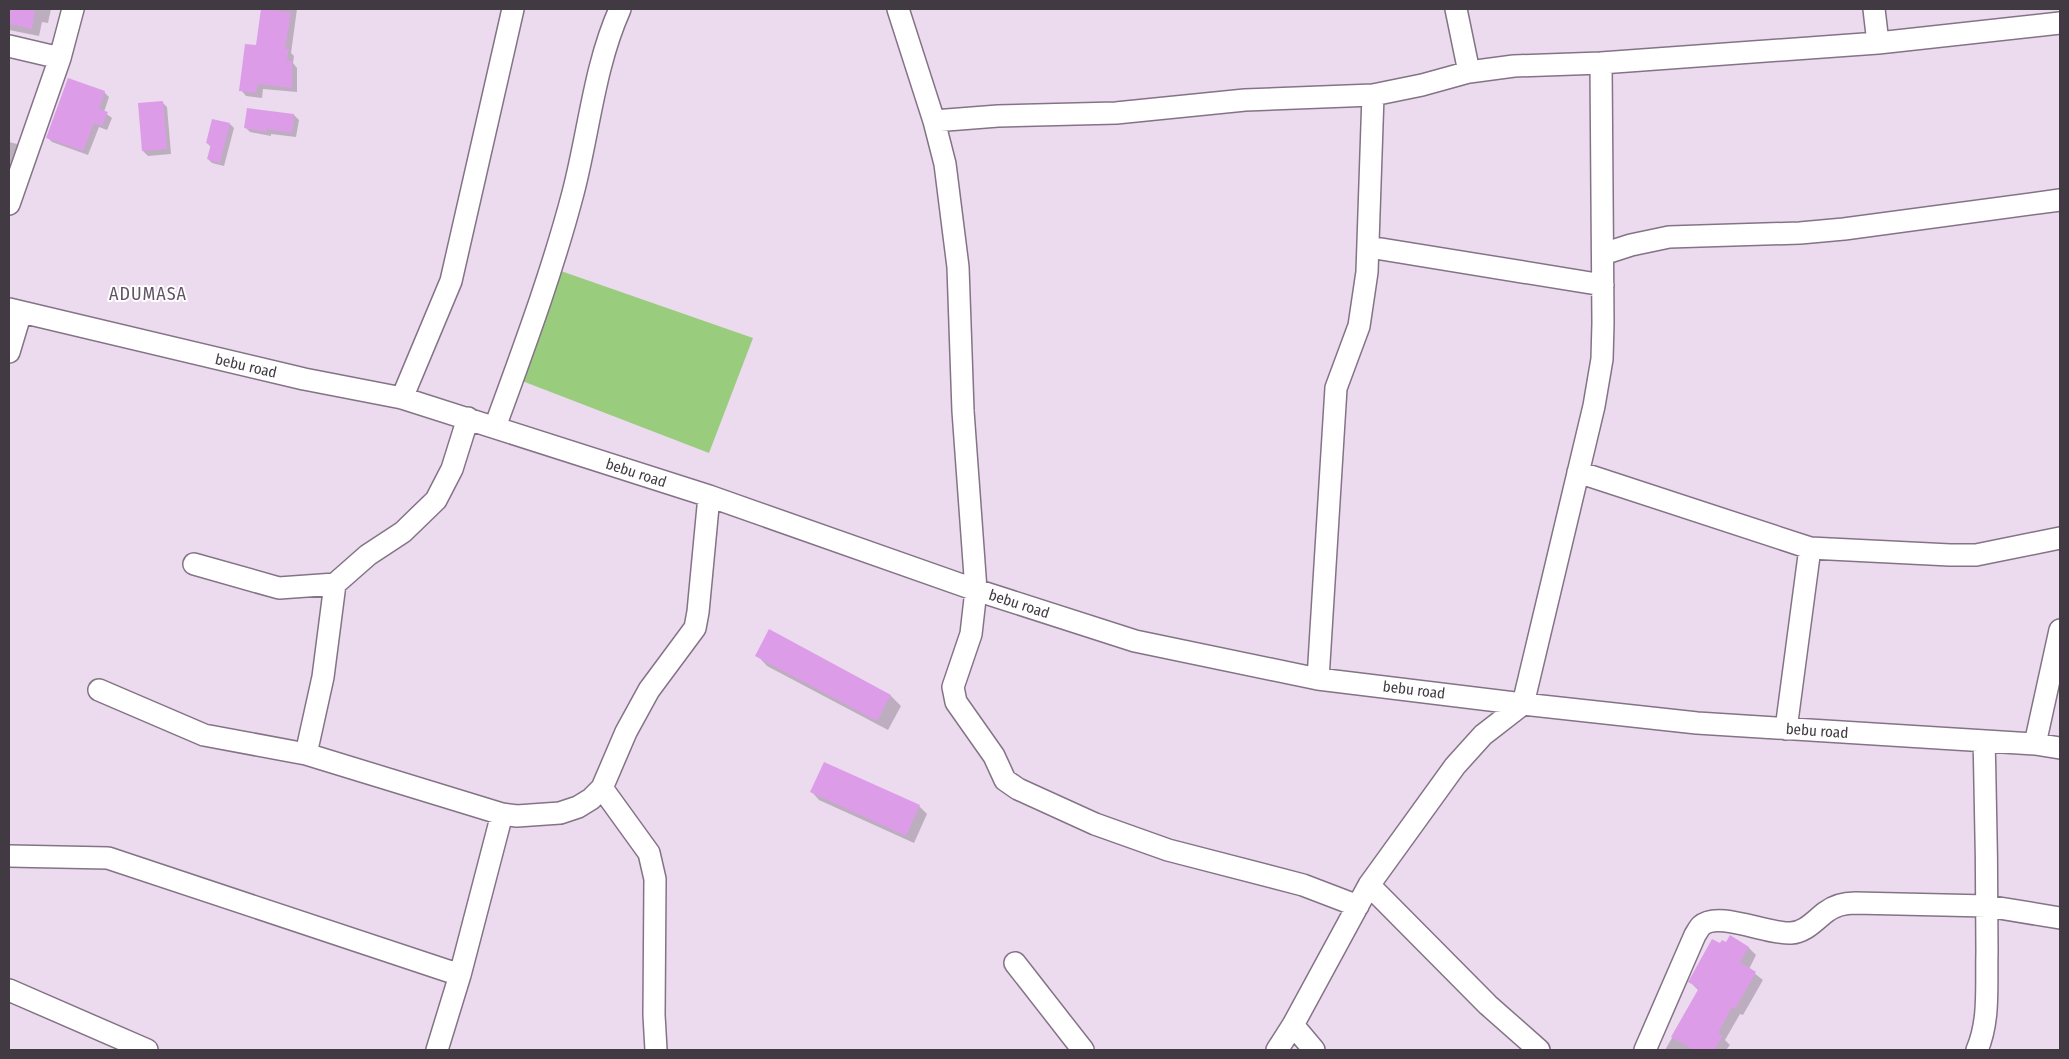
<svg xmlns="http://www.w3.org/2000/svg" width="2069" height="1059" font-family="'Fira Sans Condensed',sans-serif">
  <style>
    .green { fill: #99cc7d }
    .shadow { fill: #0003 }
    .building { fill: #dd9ce8 }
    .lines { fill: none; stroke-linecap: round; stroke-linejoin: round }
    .minor-casing { stroke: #847386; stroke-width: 24 }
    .minor { stroke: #fff; stroke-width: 21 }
    .labels { text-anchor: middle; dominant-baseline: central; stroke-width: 4; stroke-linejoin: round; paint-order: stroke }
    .street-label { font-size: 15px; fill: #413a42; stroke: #fff }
    .quarter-label { font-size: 18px; letter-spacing: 1px; fill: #615264; stroke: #fff }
  </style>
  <rect width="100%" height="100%" fill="#ecdaef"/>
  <path class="green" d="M558,270L753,338L709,453L517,379Z"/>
  <path class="shadow" d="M9,9H51L48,23L42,22L39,36L9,30Z
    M262,9H297L291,53L294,56L293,63L297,68V92L263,89L262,98L246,96L241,90L257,47Z
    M104,92L109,97L104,112L112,118L107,130L99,127L88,155L52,142L48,138Z
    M162,102L167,107L171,154L148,156L143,151Z
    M294,115L299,120L296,137L271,134V136L250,132L245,127Z
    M230,124L234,128L224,166L212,163L208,159L211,147L207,143Z
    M9,142L17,144L24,150L9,187Z
    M770,631L891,696L901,706L888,730L767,666L757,655Z
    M812,792L919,806L927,814L914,843L819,800Z
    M1721,945L1749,948L1756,955L1749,969L1763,980L1743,1015L1740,1014L1725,1040L1730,1045L1726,1050H1665L1699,991L1690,982Z"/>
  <path class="building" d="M9,9H35L32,29L9,24Z
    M261,9L291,12L285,49H289L287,60L292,61V88L258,84L256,93L239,91L245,44L256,45Z
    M68,78L105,91L99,109L108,112L102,126L94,123L83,151L46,138Z
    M163,101L167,149L142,151L138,103Z
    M247,108L294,114L292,133L267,129L266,132L244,128Z
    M212,119L230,123L220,163L207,159L211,144L206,143Z
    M769,629L891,695L877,721L755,656Z
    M824,762L920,805L906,836L810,792Z
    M1730,935L1749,947L1740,962L1756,972L1735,1009L1732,1007L1718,1033L1723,1036L1714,1050H1694L1671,1037L1699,988L1688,982L1712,939L1720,943L1722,940L1726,942Z"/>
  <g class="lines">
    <g class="minor-casing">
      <path id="minor" d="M898,9L934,121L945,164L958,267L963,411L976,590L971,634L953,687L956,702L994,756L1005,780L1018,789L1095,824L1168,850L1303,885L1358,906
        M1456,9L1469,72
        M1874,9L1878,43
        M9,46L60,58
        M934,121L998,116L1116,113L1245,100L1373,95L1422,85L1469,72L1514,66L1601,63
        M9,204L60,58L73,9
        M1369,247L1603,285
        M1603,254L1631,245L1669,237L1800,233L1844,229L2060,200
        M9,309L304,379L402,398L709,496L976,590L1135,641L1318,679L1523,704L1697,723L2035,744L2060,748
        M9,352L21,312
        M402,398L451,281L513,9
        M495,427C523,350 552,273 573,193C589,132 594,67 620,9
        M1578,472L1810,548
        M194,564L279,588L335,584L368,555L403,532L436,500L452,469L468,418
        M1318,679L1336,388L1359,326L1367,272L1373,95
        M99,690L204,735L306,754L502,814L517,816L560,813L578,807L591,799L602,788L626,732L649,690L695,628L698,612L709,496
        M1786,729L1810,548L1950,555H1976L2060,538
        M2035,744L2060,630
        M306,754L323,677L335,584
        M602,788L649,853L655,879L654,1015L656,1050
        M9,856L108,858L460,975
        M1369,885L1488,1005L1539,1050
        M1015,963L1083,1050
        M9,990L147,1050
        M1293,1025L1314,1050
        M437,1050L460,975L502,814
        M1277,1050L1293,1025L1369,885L1455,766L1483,735L1523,704L1594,406L1602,359L1603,323L1601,63L1878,43L2060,23
        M1645,1050L1695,935C1697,932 1699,928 1701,926C1718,910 1768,935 1791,933C1806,932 1815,920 1826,912C1835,905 1844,903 1855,903L1987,906L2060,918
        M1977,1050C1990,1020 1986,985 1987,952C1987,882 1986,811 1984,741"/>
    </g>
    <use href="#minor" class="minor"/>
  </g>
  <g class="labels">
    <g class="street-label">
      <text transform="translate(246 366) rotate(13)">bebu road</text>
      <text transform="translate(636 473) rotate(18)">bebu road</text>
      <text transform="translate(1019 604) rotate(18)">bebu road</text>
      <text transform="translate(1414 690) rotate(7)">bebu road</text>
      <text transform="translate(1817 731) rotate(4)">bebu road</text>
    </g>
    <g class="quarter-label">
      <text x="148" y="294">ADUMASA</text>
    </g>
  </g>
  <rect width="2069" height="1059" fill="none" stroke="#413a42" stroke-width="20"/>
</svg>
